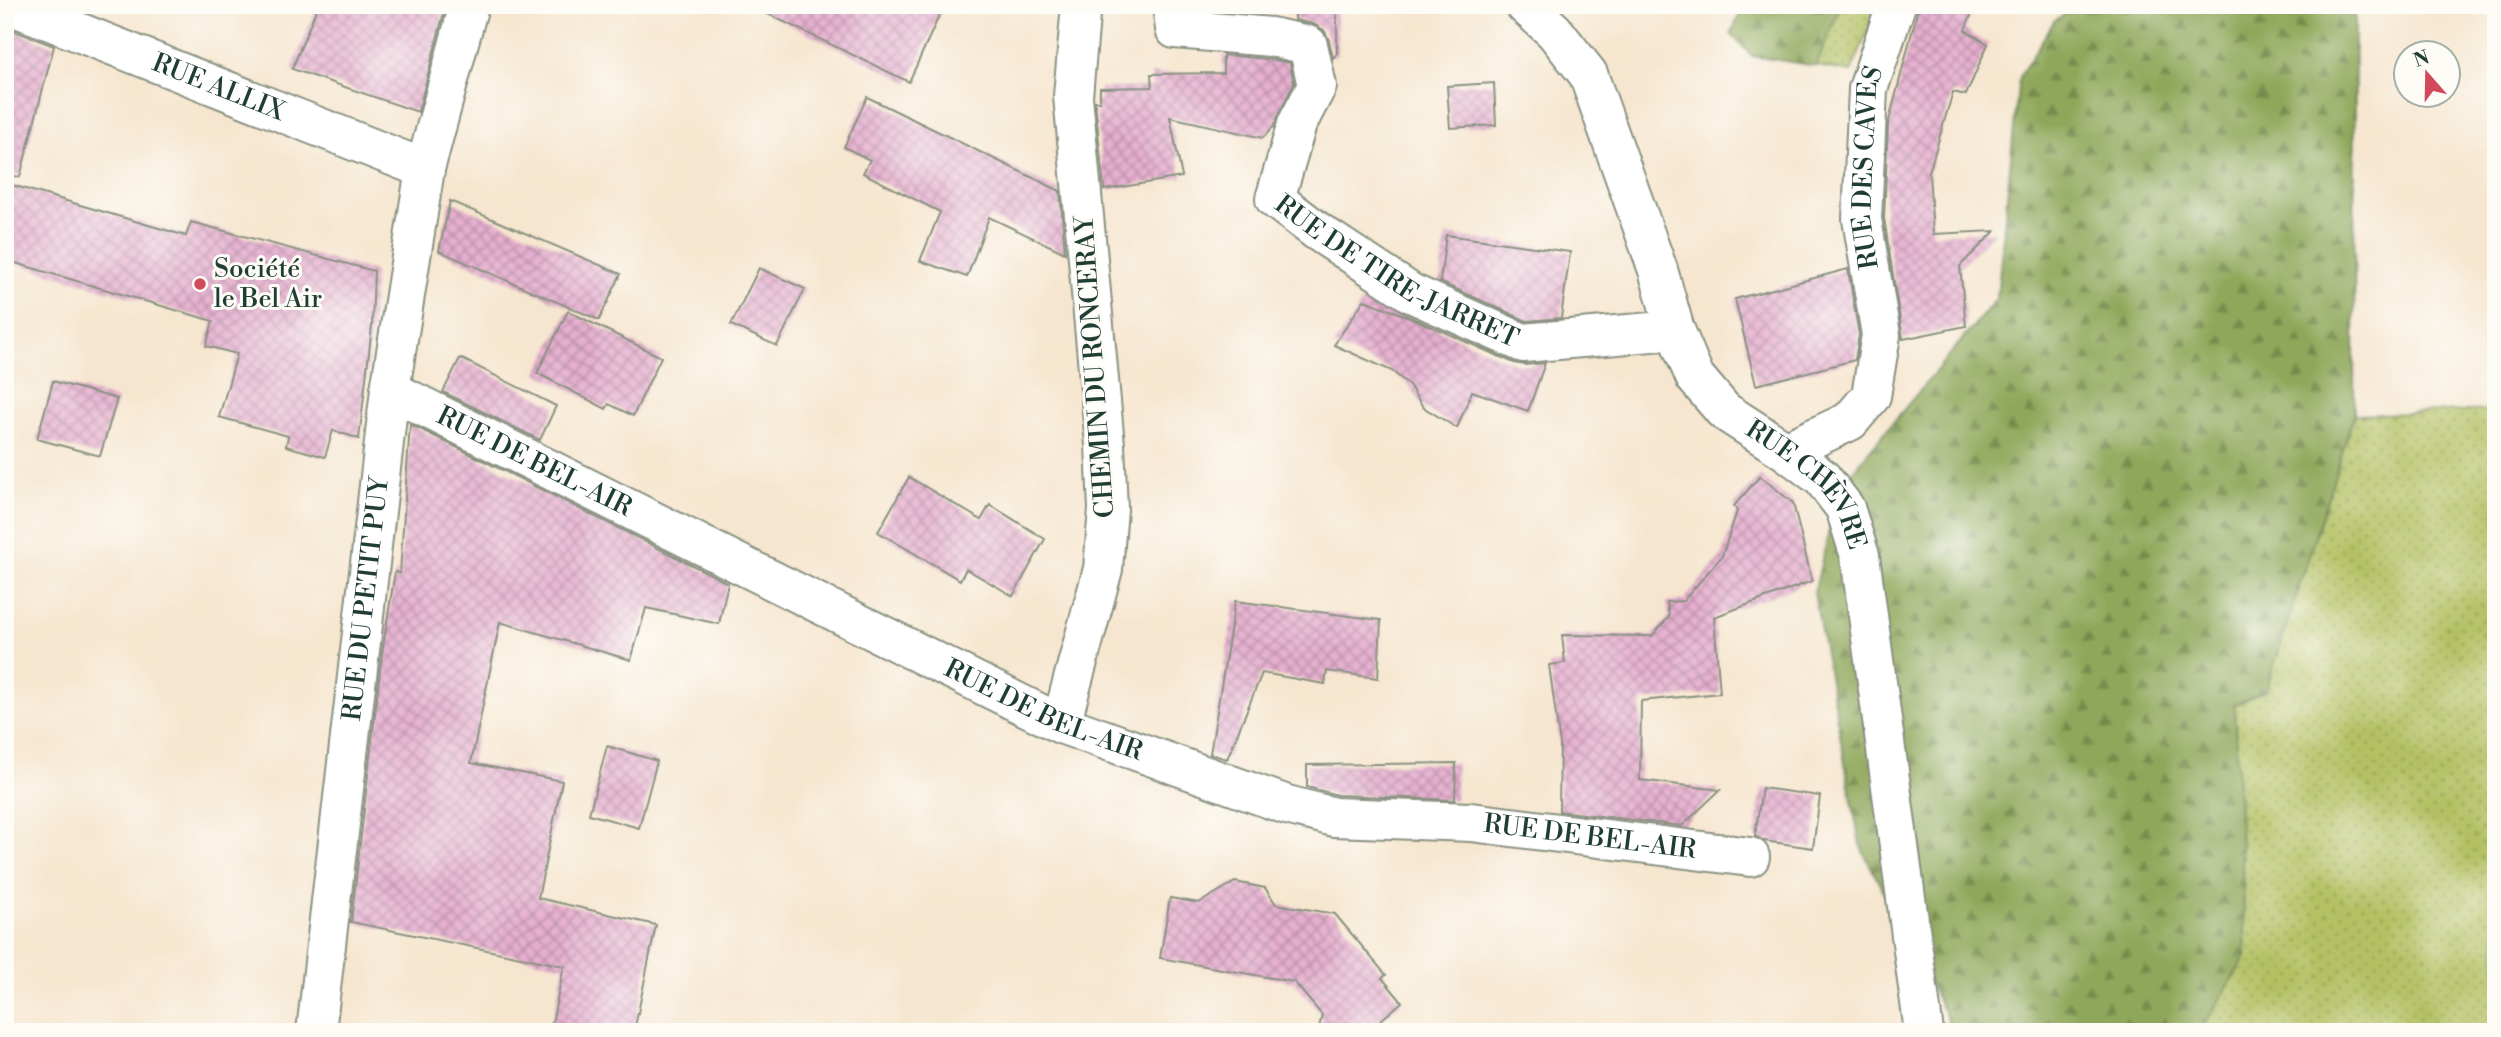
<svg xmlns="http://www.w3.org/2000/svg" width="2501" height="1037" font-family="'Libre Bodoni',serif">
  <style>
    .grass { fill: url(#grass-dots); stroke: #6a7f4c; stroke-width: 2 }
    .forest { fill: url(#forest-firs); stroke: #577247; stroke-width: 2 }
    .building { fill: url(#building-cross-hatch) }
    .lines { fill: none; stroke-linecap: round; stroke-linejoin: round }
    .minor-casing { stroke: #8a9282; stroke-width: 42 }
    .minor { stroke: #fff; stroke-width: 38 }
    .poi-dot { fill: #d1495b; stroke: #fdfcf7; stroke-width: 2.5 }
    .labels { text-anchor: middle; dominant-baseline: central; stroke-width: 6; stroke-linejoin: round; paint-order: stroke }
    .street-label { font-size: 26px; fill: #1f3d34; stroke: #fdfcf7 }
    .poi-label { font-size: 26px; fill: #1f3d34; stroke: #fdfcf7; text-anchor: start }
  </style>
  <defs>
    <pattern id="grass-dots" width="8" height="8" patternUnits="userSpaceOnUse" patternTransform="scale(1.75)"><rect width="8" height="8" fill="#b4c164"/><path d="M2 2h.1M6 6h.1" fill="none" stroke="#929e53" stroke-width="1.8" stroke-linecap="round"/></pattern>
    <pattern id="forest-firs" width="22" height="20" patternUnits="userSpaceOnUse" patternTransform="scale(1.75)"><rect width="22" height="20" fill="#8fa75a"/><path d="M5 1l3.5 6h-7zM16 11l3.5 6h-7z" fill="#74894b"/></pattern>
    <pattern id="building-cross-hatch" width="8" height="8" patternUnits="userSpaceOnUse" patternTransform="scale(1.75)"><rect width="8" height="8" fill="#e6afcf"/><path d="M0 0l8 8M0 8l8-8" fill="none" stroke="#ba90a9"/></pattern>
  </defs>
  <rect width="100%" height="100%" fill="#fdfcf7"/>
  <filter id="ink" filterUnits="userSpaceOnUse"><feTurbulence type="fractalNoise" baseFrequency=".0143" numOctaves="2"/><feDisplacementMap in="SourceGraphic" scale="14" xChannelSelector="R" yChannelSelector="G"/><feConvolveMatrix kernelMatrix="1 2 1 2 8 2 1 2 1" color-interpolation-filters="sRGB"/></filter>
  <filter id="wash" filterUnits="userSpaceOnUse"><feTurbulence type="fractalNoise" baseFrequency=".00686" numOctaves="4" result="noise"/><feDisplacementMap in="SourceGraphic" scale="28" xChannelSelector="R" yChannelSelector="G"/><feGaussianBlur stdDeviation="1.57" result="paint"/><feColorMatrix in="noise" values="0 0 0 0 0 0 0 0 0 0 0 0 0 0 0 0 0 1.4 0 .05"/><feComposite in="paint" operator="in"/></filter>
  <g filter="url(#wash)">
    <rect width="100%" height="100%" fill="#f6e6cf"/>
    <path class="grass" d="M1841,5H1879L1851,72L1816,66Z
      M2496,410V1032H2200L2246,956L2234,705L2266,690L2354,415Z"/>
    <path class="forest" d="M1744,5H1841L1816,66L1752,56L1731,34Z
      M2082,5H2355L2354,415L2266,690L2234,705L2246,956L2200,1032H1954L1860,845L1814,593L1840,486L1997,298L2019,77L2055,20Z"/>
    <g id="blocks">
      <path class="building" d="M318,5H446L418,112L292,69Z
        M749,5H944L909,82Z
        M1295,5H1337V54L1333,58L1329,40L1324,30L1313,24L1295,20Z
        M1919,5H1975L1965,30L1988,44L1966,95L1953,92L1929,172L1933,234L1995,231L1960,266L1966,326L1903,339L1884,218L1888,125Z
        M5,27L54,46L20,177L5,175Z
        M1223,55L1268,59L1290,63L1294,83L1273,127L1263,138L1170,117L1182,177L1104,190L1095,101H1100V88L1152,87L1151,74L1223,73Z
        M1494,83L1496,125L1450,128L1447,86Z
        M867,97L1060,191L1065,253L989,217L967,277L920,261L940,212L863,173L870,160L844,147Z
        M5,183L186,236L191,222L374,271L372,326L359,439L333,430L325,457L286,446L288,436L219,417L237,354L206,346L213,321L5,260Z
        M450,201L621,274L599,320L439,251Z
        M1446,235L1570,252L1561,318L1527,321L1440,282Z
        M759,268L805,289L777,346L731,325Z
        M1848,269L1859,335L1855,360L1756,385L1735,299Z
        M1364,300L1412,318L1514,363L1525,365L1545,363L1528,411L1472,391L1457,428L1423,407L1409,385L1392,371L1334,345Z
        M568,311L661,357L633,416L609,404L606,409L537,373Z
        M460,358L556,406L540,440L443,392Z
        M53,381L117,399L100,456L37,439Z
        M410,424L728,583L719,624L646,608L631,660L500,622L471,763L562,781L538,898L656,925L634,1032H586L552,1023L564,966L351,922L382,653L395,572L400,573Z
        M1760,476L1793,503L1812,581L1714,617L1720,693L1641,701L1640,780L1720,790L1682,826L1559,811L1560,744L1549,665L1565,663L1562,635L1652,636L1669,617L1667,602L1683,601L1722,556L1737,511L1734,506Z
        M909,477L981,520L990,505L1045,539L1013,596L966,569L960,580L878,532Z
        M1235,601L1381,620L1378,678L1327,671L1325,684L1262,673L1227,759L1210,754Z
        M607,746L657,761L639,828L589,814Z
        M1456,763L1455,800L1337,795L1307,787V765Z
        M1762,788L1820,796L1813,848L1764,841L1755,836Z
        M1235,882L1265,888L1276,904L1335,914L1386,975L1382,978L1402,1002L1367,1032H1318L1322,1015L1294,982L1160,958L1170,898L1199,903Z"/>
    </g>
  </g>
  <g filter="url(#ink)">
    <use href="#blocks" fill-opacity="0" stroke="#8a9282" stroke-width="2"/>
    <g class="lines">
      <g class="minor-casing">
        <g id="minor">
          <path id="s1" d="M10,5L425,169"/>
          <path id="s2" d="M1172,5L1175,29L1271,37L1308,45L1317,86L1297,124L1275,199L1317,231L1411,293L1523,343L1675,330"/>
          <path id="s3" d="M1525,5L1554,31L1588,74L1658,270L1675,330L1695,377L1724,411L1786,451L1822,478L1845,508L1860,556L1924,1032"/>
          <path id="s4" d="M390,390L1061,724L1287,805L1334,817L1471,822L1750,857"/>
          <path id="s5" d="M1786,451L1850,421L1871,396L1881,335L1862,219L1868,89L1896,5"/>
          <path d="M1061,724L1103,569L1108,509L1105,445L1073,96L1081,5"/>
          <path id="s6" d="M316,1032L390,390L425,169L469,5"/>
        </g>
      </g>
      <use href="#minor" class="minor"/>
    </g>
  </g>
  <circle class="poi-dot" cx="200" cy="284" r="7"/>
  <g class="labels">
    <g class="street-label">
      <text stroke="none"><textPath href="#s1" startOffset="224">RUE ALLIX</textPath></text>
      <text stroke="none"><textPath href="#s5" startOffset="334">RUE DES CAVES</textPath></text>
      <text stroke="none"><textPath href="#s2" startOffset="464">RUE DE TIRE-JARRET</textPath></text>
      <text transform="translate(1095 367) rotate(-94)">CHEMIN DU RONCERAY</text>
      <text stroke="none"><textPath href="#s4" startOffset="161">RUE DE BEL-AIR</textPath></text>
      <text stroke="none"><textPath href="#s3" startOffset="574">RUE CHÈVRE</textPath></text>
      <text stroke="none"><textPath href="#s6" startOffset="436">RUE DU PETIT PUY</textPath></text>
      <text stroke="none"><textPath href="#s4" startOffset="728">RUE DE BEL-AIR</textPath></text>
      <text stroke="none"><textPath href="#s4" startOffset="1295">RUE DE BEL-AIR</textPath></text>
    </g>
    <g class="poi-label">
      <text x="214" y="269">Société<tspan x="214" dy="30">le Bel Air</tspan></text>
    </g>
  </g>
  <rect width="2501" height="1037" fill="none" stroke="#fdfcf7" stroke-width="28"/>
  <g transform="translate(2427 74) rotate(340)"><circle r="33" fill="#fdfcf7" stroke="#a4b0a9" stroke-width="2"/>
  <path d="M0-5L12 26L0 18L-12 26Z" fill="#d1495b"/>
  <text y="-10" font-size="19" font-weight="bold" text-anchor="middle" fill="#1f3d34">N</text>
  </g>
</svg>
